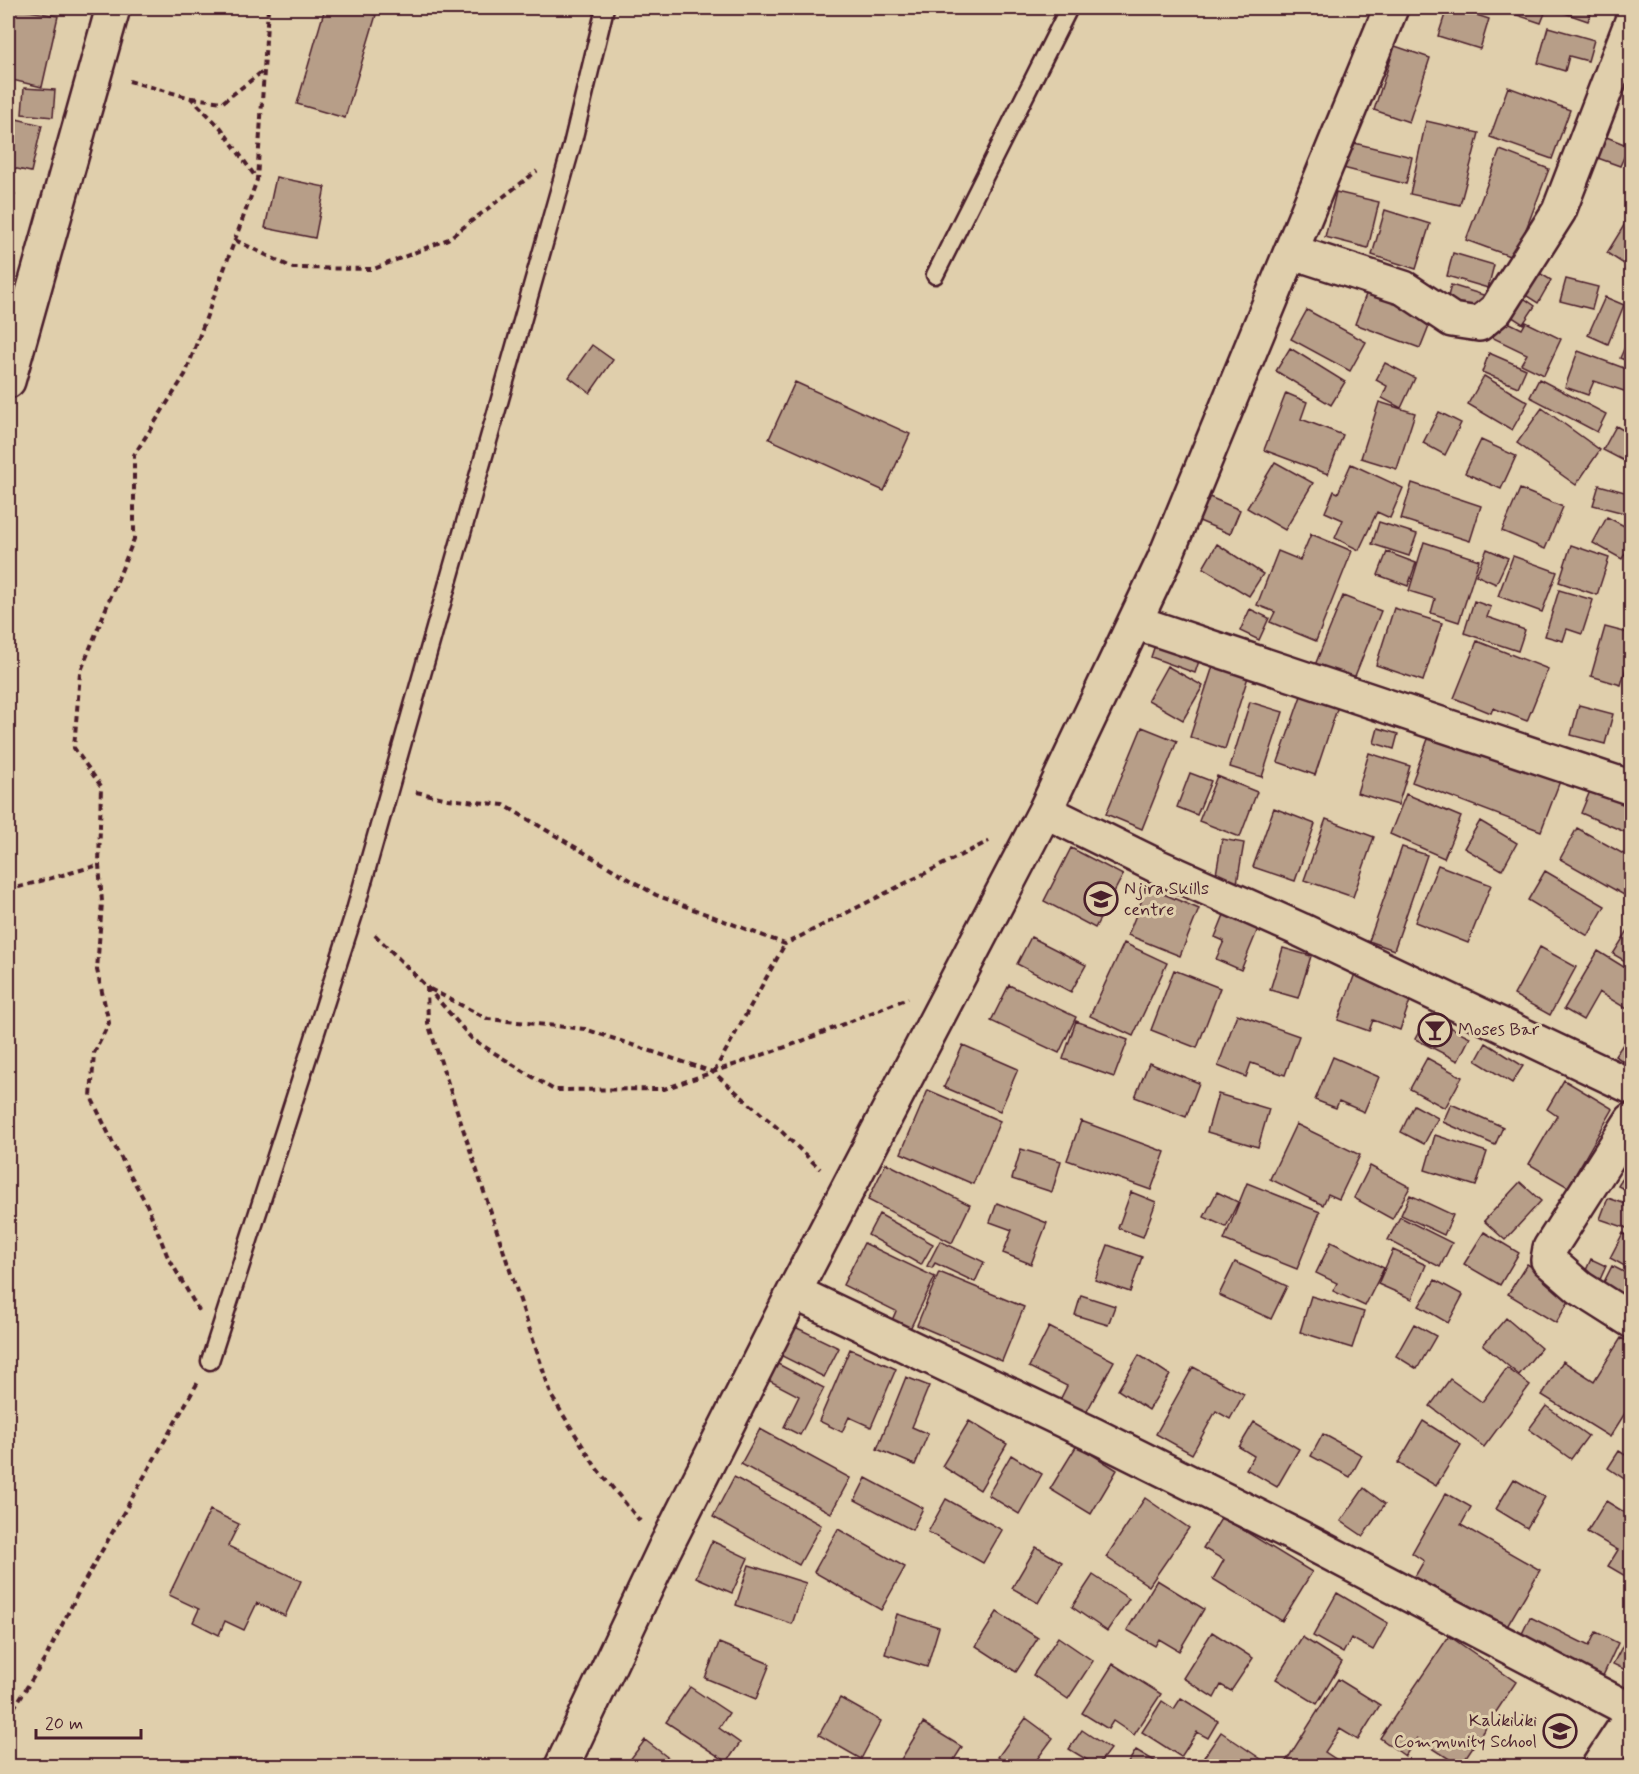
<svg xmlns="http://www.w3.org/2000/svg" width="1639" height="1774" font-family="Mynerve,sans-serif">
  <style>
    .building { fill: #b79e88; stroke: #4a1f2b; stroke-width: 1.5 }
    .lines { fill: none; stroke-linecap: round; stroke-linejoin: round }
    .lane-casing { stroke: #4a1f2b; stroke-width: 21 }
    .street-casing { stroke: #4a1f2b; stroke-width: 38 }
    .path { stroke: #4a1f2b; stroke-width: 4; stroke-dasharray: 6 4.5; stroke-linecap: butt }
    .lane { stroke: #e0cfac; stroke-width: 16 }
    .street { stroke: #e0cfac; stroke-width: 33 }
    .labels { text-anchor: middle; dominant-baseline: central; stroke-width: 6; stroke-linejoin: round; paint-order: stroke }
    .poi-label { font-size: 18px; fill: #4a1f2b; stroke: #e0cfac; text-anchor: start }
  </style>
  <rect width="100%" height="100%" fill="#e0cfac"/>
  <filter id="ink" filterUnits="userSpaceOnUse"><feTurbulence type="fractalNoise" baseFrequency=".0167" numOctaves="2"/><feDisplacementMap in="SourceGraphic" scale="12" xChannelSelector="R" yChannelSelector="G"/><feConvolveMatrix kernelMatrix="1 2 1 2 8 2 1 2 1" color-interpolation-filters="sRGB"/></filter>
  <g filter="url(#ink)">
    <path class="building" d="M12,8L58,16L42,87L8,79V27Z
      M325,8H350L376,15L345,118L297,104Z
      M1447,8H1455L1489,19L1480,49L1438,36Z
      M1513,8H1547L1541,23L1511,13Z
      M1550,8H1593L1588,21Z
      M1548,27L1594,40L1588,61L1569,56L1565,71L1538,63Z
      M1395,46L1430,58L1409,122L1374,110Z
      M1508,87L1570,110L1552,159L1490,137Z
      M24,88L55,90L53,117L22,114Z
      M8,117L42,125L31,172L8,167Z
      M1426,121L1479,133L1460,205L1410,194Z
      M1604,136L1629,146L1620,166L1595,157Z
      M1346,141L1412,157L1406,184L1339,167Z
      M1500,150L1549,169L1515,258L1466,240Z
      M276,177L325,187L315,238L265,228Z
      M8,191L15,194L8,216Z
      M1336,192L1379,202L1368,248L1325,237Z
      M1385,210L1430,224L1416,269L1372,255Z
      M1626,222L1632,226V259L1627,266L1607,253Z
      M1453,253L1494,265L1488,288L1447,276Z
      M1533,269L1551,280L1538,303L1519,291Z
      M1566,279L1598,287L1592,309L1560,301Z
      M1451,285L1490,297L1485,316L1446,304Z
      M1368,289L1434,313L1420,348L1355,324Z
      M1515,292L1535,306L1523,324L1503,311Z
      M1605,297L1624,305L1608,344L1588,335Z
      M1307,310L1366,342L1350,371L1291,339Z
      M1494,315L1522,329L1526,322L1561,339L1544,375L1521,364L1527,354L1485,334Z
      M1632,331V363L1620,358Z
      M592,345L613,360L590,393L569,377Z
      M1290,348L1345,382L1331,405L1276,371Z
      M1578,351L1632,371L1627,392L1594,381L1588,395L1565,387Z
      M1489,353L1526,369L1518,387L1482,372Z
      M1385,363L1415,378L1401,408L1382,398L1387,386L1376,380Z
      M1484,376L1528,402L1512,430L1468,404Z
      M1539,379L1606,414L1597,432L1530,397Z
      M795,382L910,434L884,491L769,439Z
      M1286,393L1307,402L1301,419L1343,435L1328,474L1264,450Z
      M1379,402L1415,413L1397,469L1361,458Z
      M1542,408L1600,450L1576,485L1517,443Z
      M1439,412L1461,423L1445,455L1423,443Z
      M1616,426L1632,435V465L1603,450Z
      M1481,440L1516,456L1501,489L1465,473Z
      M1275,462L1313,483L1285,530L1247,508Z
      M1351,464L1403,488L1390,518L1377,512L1359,550L1335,538L1343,520L1325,512L1334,491L1338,493Z
      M1412,483L1481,506L1470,541L1401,519Z
      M1599,485L1632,494V515L1593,505Z
      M1520,489L1563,507L1545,549L1502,531Z
      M1207,496L1240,510L1230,534L1197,520Z
      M1607,517L1632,530V542L1622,559L1593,543Z
      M1379,522L1417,534L1409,556L1372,544Z
      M1311,534L1352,551L1316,641L1270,622L1275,612L1257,605L1278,551L1300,560Z
      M1424,542L1479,560L1459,622L1431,613L1435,599L1409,591Z
      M1217,544L1263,574L1249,596L1203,568Z
      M1571,545L1609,558L1597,595L1559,582Z
      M1487,549L1508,558L1496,584L1476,575Z
      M1387,552L1416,563L1408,586L1378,575Z
      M1513,556L1557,572L1542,612L1498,596Z
      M1559,590L1593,600L1582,634L1567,629L1563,641L1545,636Z
      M1343,596L1381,611L1349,691L1311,675Z
      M1474,601L1491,607L1487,617L1525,630L1518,651L1464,633Z
      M1394,608L1442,623L1423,681L1376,665Z
      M1250,609L1269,618L1259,640L1240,631Z
      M1605,627L1632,634V648L1621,685L1591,676Z
      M1158,636L1202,652L1195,673L1151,657Z
      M1477,641L1548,669L1527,721L1493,708L1491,713L1454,698Z
      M1214,663L1249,674L1225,749L1190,737Z
      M1167,666L1203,686L1183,720L1148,700Z
      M1302,693L1338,706L1315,775L1278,762Z
      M1250,702L1283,712L1262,777L1230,767Z
      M1579,705L1613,714L1605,744L1571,735Z
      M1438,712L1568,760L1541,831L1412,782Z
      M1142,727L1177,741L1142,829L1106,814Z
      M1378,728L1398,734L1394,749L1374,743Z
      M1369,753L1410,766L1398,805L1357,793Z
      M1190,773L1211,781L1197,815L1177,807Z
      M1217,776L1257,792L1240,837L1199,821Z
      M1594,781L1632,797V835L1581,813Z
      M1406,794L1461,817L1444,858L1390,834Z
      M1274,808L1315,824L1295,881L1253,867Z
      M1326,819L1374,837L1353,897L1304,880Z
      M1480,821L1517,843L1502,870L1464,848Z
      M1577,828L1629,857L1625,863L1632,867V882L1624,895L1560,859Z
      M1222,839L1244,843L1236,889L1214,886Z
      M1402,847L1427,855L1394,950L1369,941Z
      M1071,848L1123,875L1095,928L1044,901Z
      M1438,865L1491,885L1468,943L1415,922Z
      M1545,871L1605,906L1588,936L1528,900Z
      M1147,887L1199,909L1180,956L1128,935Z
      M1226,910L1260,924L1241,970L1216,959L1224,941L1215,937Z
      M1632,924V965L1613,954Z
      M1031,937L1086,965L1071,992L1017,964Z
      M1124,943L1167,963L1133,1036L1090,1016Z
      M1540,947L1576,967L1550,1015L1514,995Z
      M1283,948L1311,956L1298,998L1270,990Z
      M1598,951L1632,972V1012L1599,992L1583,1020L1564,1009Z
      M1357,968L1387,978L1384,989L1411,998L1400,1030L1373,1020L1369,1031L1338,1020Z
      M1174,970L1220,988L1197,1048L1151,1030Z
      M1009,985L1076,1017L1059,1053L991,1021Z
      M1237,1014L1299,1036L1285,1075L1251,1063L1246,1077L1218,1066Z
      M1428,1016L1470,1037L1458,1061L1415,1039Z
      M1076,1021L1128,1040L1114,1077L1063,1059Z
      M1632,1031V1065L1631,1066L1615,1056Z
      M1486,1043L1523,1066L1512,1083L1476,1061Z
      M963,1045L1018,1069L1000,1111L944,1087Z
      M1333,1057L1379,1077L1364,1112L1339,1101L1336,1108L1315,1100Z
      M1427,1058L1462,1077L1445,1108L1410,1089Z
      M1149,1063L1199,1083L1186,1117L1135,1097Z
      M1564,1080L1613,1109L1568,1187L1529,1164L1557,1116L1547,1109Z
      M928,1090L1000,1121L973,1184L901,1153Z
      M1218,1094L1269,1109L1258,1147L1207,1132Z
      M1451,1104L1503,1127L1495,1145L1443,1122Z
      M1414,1105L1438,1118L1424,1144L1401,1132Z
      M1081,1121L1165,1152L1151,1190L1067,1160Z
      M1296,1124L1360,1155L1339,1199L1328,1194L1323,1205L1270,1179Z
      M1435,1135L1487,1152L1476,1186L1425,1170Z
      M1021,1149L1061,1161L1052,1192L1012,1179Z
      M886,1163L970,1205L952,1243L868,1200Z
      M1632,1163V1193L1618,1186Z
      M1370,1166L1410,1187L1392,1219L1354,1198Z
      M1520,1182L1541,1201L1505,1240L1484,1221Z
      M1247,1183L1320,1212L1297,1269L1224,1240Z
      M1131,1192L1156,1202L1143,1237L1118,1228Z
      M1217,1192L1238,1202L1226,1227L1204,1217Z
      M1410,1195L1453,1215L1444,1235L1401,1215Z
      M1608,1198L1632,1206V1230L1600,1219Z
      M997,1203L1047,1223L1031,1264L1003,1253L1012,1230L990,1222Z
      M879,1214L933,1244L921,1265L868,1235Z
      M1400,1217L1452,1243L1440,1267L1388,1240Z
      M1484,1232L1519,1253L1500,1285L1464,1264Z
      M1623,1233L1632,1238V1270L1610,1258Z
      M940,1241L984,1262L975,1282L935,1263L932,1268L927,1266Z
      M1331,1242L1384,1268L1365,1306L1333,1291L1337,1283L1316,1273Z
      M864,1243L935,1277L908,1333L890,1325L896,1311L843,1285Z
      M1108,1245L1142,1257L1130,1292L1095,1280Z
      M1393,1250L1426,1265L1412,1299L1378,1284Z
      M1591,1259L1606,1266L1598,1284L1583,1277Z
      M1235,1262L1287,1286L1271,1319L1219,1295Z
      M1527,1264L1574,1293L1556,1323L1508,1294Z
      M1612,1266L1632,1276V1306L1600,1290Z
      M939,1272L1024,1307L1002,1361L917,1325Z
      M1435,1280L1463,1295L1448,1323L1419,1306Z
      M1081,1295L1115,1306L1108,1325L1075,1315Z
      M1311,1296L1364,1312L1352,1348L1300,1332Z
      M1506,1318L1541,1348L1519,1375L1483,1345Z
      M789,1324L839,1348L824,1377L776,1353Z
      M1414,1324L1436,1336L1417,1369L1396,1356Z
      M1049,1327L1114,1361L1086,1413L1060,1400L1067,1386L1029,1367Z
      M1621,1338L1632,1344V1402L1610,1437L1542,1395L1563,1361L1594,1381Z
      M850,1349L896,1369L871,1427L849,1417L842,1432L819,1421Z
      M1139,1355L1170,1375L1149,1410L1118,1390Z
      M776,1363L824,1388L800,1435L784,1427L799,1396L768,1380Z
      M1193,1367L1244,1394L1230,1419L1216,1411L1192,1454L1156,1434Z
      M1507,1368L1530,1385L1484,1447L1430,1406L1450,1379L1482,1402Z
      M906,1377L929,1386L912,1427L928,1434L915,1465L877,1449Z
      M1546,1406L1588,1436L1571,1459L1529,1429Z
      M969,1421L1007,1444L980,1490L942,1466Z
      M1423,1421L1461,1445L1436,1486L1398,1463Z
      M1254,1422L1299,1449L1277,1487L1246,1469L1254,1456L1239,1447Z
      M760,1429L850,1478L831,1513L741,1464Z
      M1323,1434L1362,1455L1350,1477L1311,1456Z
      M1077,1445L1117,1470L1091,1514L1050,1489Z
      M1619,1451L1632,1459V1484L1608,1468Z
      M1011,1455L1042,1474L1019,1514L988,1495Z
      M734,1477L821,1525L799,1565L713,1517Z
      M866,1478L923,1508L912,1530L855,1500Z
      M1514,1479L1545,1497L1527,1528L1496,1509Z
      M1364,1488L1385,1504L1363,1536L1341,1521Z
      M1446,1493L1471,1507L1461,1525L1540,1570L1505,1630L1414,1578L1424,1561L1412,1553Z
      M1145,1498L1189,1528L1149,1586L1106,1557Z
      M946,1499L1002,1530L983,1563L928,1532Z
      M1606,1501L1632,1517V1580L1608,1566L1618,1550L1587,1532Z
      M210,1510L239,1524L228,1546L301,1581L285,1616L257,1603L244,1630L225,1621L219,1635L193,1622L199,1609L169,1595Z
      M1222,1517L1312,1572L1282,1621L1213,1579L1224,1560L1203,1548Z
      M838,1529L905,1567L881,1610L814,1572Z
      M712,1541L748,1558L732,1593L696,1577Z
      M1036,1547L1062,1562L1038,1603L1012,1588Z
      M749,1565L806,1583L792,1624L736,1605Z
      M1093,1575L1129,1599L1107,1631L1072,1607Z
      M1157,1580L1204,1609L1179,1651L1159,1639L1155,1646L1127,1630Z
      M1337,1593L1388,1623L1373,1650L1351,1638L1343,1653L1313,1636Z
      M997,1612L1038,1638L1016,1672L976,1646Z
      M897,1614L939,1627L927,1667L885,1654Z
      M1530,1617L1589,1646L1596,1632L1618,1643L1602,1678L1520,1638Z
      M1632,1628V1673L1613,1664Z
      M1212,1632L1253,1658L1231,1691L1221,1685L1214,1698L1183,1678Z
      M1449,1636L1516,1682L1460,1766L1417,1738L1405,1756L1380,1738Z
      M1058,1637L1093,1661L1068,1699L1033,1675Z
      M1302,1637L1342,1662L1317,1704L1276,1679Z
      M719,1643L770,1664L756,1699L705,1678Z
      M1113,1664L1161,1694L1134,1735L1113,1721L1108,1729L1082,1713Z
      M1338,1679L1380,1705L1358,1740L1340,1729L1325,1752L1337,1760L1333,1766H1283Z
      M690,1687L729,1713L719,1728L740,1743L727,1762L666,1722Z
      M840,1698L881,1721L861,1759L819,1735Z
      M1181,1698L1218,1721L1208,1738L1197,1732L1181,1757L1142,1732L1162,1701L1174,1709Z
      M1026,1718L1053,1738L1032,1766H1010L998,1757Z
      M923,1723L962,1747L950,1766H897Z
      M1082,1730L1110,1749L1097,1766L1069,1749Z
      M1221,1732L1270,1765L1269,1766H1218L1204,1757Z
      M645,1740L675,1763L672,1766H637L629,1761Z
      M1136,1750L1163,1766H1126Z"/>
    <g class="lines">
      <g class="lane-casing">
        <path id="lane" d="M935,275L1069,8
          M210,1361L354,914L572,145L605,8"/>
      </g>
      <g class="street-casing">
        <path id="street" d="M1293,252L1404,288L1452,320L1479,324L1496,310L1559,211L1632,21
          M8,381L113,8
          M1135,622L1632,788
          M1045,811L1157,866L1301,930L1632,1087
          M1632,1120L1550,1248L1548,1260L1580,1288L1632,1321
          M794,1292L1094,1435L1297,1536L1632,1711
          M562,1766L664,1550L794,1292L1045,811L1164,560L1391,8
          M1599,1766L1632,1716"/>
      </g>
      <path class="path" d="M129,81L191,98L221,128L257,179
        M192,98L223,102L263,71
        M235,240L293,268L374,269L448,239L537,171
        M416,792L448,799L504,805L656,895L785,944L989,841
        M8,890L99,865
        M375,935L427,987L428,1023L552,1397L597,1469L640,1521
        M427,987L472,1039L554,1090L664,1089L797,1043L908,998
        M430,989L488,1019L585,1029L713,1072L781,1131L820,1169
        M714,1072L785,944
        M199,1311L167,1255L147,1205L114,1145L91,1097L94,1053L109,1023L97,970L102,902L99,865L101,786L74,748L80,673L134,539V455L185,375L257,180L268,8
        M8,1717L45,1659L79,1591L198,1382"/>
      <use href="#lane" class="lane"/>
      <use href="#street" class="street"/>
    </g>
  </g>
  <defs>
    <g id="school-ring" transform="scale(1.725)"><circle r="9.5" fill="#e0cfac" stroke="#4a1f2b" stroke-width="1.5"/><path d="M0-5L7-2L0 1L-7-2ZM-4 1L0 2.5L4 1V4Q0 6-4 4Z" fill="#4a1f2b"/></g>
    <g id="bar-ring" transform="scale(1.725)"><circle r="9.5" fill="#e0cfac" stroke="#4a1f2b" stroke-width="1.5"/><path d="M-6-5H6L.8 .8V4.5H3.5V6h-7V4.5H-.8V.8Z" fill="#4a1f2b"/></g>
  </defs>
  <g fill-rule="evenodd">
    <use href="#school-ring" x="1101" y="899"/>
    <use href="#bar-ring" x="1435" y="1030"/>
    <use href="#school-ring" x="1560" y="1731"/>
  </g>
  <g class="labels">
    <g class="poi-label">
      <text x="1124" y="889">Njira Skills<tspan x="1124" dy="21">centre</tspan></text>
      <text x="1458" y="1030">Moses Bar</text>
      <text x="1537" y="1721" text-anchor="end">Kalikiliki<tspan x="1537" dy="21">Community School</tspan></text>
    </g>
  </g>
  <rect width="1639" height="1774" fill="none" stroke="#e0cfac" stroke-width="30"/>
  <rect x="15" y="15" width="1609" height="1744" fill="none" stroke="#4a1f2b" stroke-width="2" filter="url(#ink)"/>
  <path d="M36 1729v9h105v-9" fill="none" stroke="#4a1f2b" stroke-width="3"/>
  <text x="45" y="1729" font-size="18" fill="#4a1f2b" stroke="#e0cfac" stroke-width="4.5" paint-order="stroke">20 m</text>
</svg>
